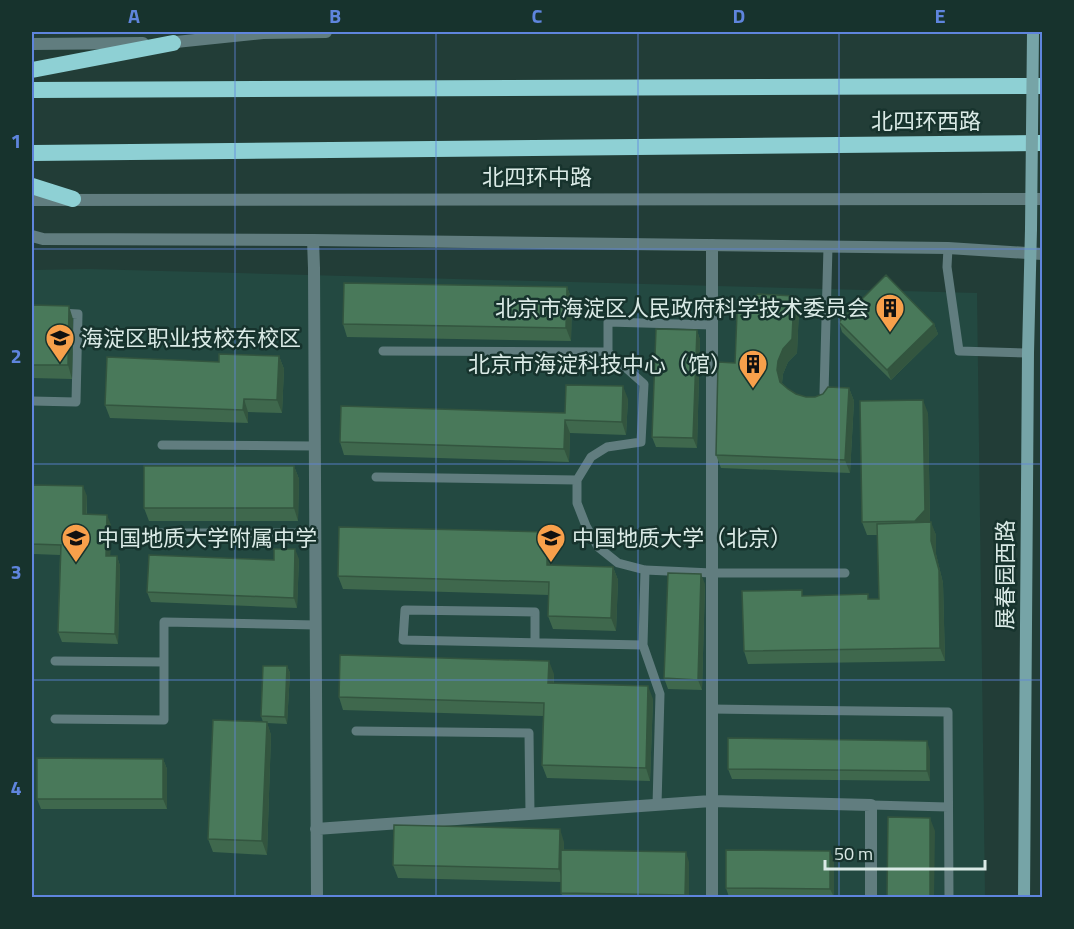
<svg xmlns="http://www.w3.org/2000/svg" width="1074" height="929" font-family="'Titillium Web','Noto Sans SC',sans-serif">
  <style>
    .built { fill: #234941 }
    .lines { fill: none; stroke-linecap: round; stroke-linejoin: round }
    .service { stroke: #617d7f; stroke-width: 9 }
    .minor { stroke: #617d7f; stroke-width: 12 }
    .tertiary { stroke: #617d7f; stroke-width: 12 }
    .secondary { stroke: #76a4a7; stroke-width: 12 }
    .trunk { stroke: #8ed0d4; stroke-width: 16 }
    .secondary-bridge { stroke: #76a4a7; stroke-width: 12 }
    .wall { fill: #3f684d }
    .shaded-wall { fill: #33553f }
    .building { fill: #49795a; stroke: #33553f; stroke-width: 1.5 }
    .grid { fill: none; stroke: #5f85dd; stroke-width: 1.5; stroke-opacity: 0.55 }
    .labels { text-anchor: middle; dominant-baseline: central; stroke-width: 5; stroke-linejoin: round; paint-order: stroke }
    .street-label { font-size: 22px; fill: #daeae6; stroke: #17332d }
    .poi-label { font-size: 22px; fill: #daeae6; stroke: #17332d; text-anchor: start }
    .neatline { fill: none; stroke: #5f85dd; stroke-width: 2 }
    .grid-label { font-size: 20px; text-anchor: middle; font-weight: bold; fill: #5f85dd }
  </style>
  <rect width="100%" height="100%" fill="#223d37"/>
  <path class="built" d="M88,269L977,293L985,897H32V270Z"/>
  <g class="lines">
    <path class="service" d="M948,248L947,267L959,351L1028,353
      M608,352V322L712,325
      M824,393L828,247
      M32,401L76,402L78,314L60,313
      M162,445L315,446
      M376,477L577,480L591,457L607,447L641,442L644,384L608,352L383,351
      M577,480V503L586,526L598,547L618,563L645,570L712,573H845
      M159,533H315
      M645,570L643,645L660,694L657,805
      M535,642V612L405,610L403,640L643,645
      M55,661L164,662
      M711,709L948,712L949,898
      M55,719L164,720V622L316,625
      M356,731L529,733L530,814
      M871,805L948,807"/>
    <path class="minor" d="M313,240L314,268L317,898
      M316,829L711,801L871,805V898
      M712,898V245"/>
    <path class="tertiary" d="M166,43L263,33L326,32
      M32,44L143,43
      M32,200L1042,199
      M32,236L43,239L313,240L948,248L1042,254"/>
    <path class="secondary" d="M1024,898L1028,353L1031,229"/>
    <path class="trunk" d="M32,70L173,43
      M32,90L1042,86
      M32,153L1042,143
      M32,186L73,199"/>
    <path class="secondary-bridge" d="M1031,229L1033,32"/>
  </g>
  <path class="wall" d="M567,287L572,300L571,341L347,337L343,324Z
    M794,296L799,309L797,353L788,362L783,374L782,383L788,389L796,394L806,397H815L849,388L854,401L850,473L721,468L716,455L735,363Z
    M32,305L73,319L72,379L32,378Z
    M839,322L934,324L938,334L891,380L842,332Z
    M697,330L700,340L697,448L656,447L652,437Z
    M279,356L284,369L282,413L248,412V423L110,418L105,405L219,362Z
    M628,399L626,435L570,433L569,462L344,455L340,442L565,413Z
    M928,413L930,522L936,535V554L943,583L945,661L748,664L744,651L804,596L870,599H879L878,535H867L862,522Z
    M294,466L299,479L298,521H149L144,508Z
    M32,485L87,496V514L111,525L110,556H117L120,566L118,644L62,642L58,632L60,555L34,554L32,547Z
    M547,532L552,545V565L613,567L618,580L616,631L553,629L548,616L549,595L343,589L338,576Z
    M299,559L297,608L151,602L147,592L274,560Z
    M705,584L702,690L668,689L664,678Z
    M287,666L290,673L287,724L267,723L271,735L267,855L213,852L208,839L263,722L261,716Z
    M554,674V683L653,699L650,781L547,778L542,765L543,716L343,710L339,697Z
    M930,751V781L732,779L728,769Z
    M163,759L167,769V809H41L37,799Z
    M564,842V850L689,862V897H563L561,893V882L398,878L393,865Z
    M834,861V897H729L726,888Z"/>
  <path class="shaded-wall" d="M567,287L572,300L571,341L566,328Z
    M794,296L799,309L797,353L788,362L783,374L782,383L780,382L777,370L778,361Z
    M69,306L73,319L72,379L68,365Z
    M934,324L938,334L891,380L887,370Z
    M697,330L700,340L697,448L693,438Z
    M279,356L284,369L282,413L277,400Z
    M623,386L628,399L626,435L622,422Z
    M849,388L854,401L850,473L845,460Z
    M244,399L248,412V423L243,410Z
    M923,400L928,413L930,523L920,534L915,521Z
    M565,420L570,433L569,462L564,449Z
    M294,466L299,479L298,521L294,508Z
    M83,486L87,496L86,524L83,514Z
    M107,515L111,525L110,566L106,556Z
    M931,522L936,535V554L943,583L945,661L940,648L931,541Z
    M547,532L552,545L551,578L547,565Z
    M295,549L299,559L297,608L294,598Z
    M117,556L120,566L118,644L115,634Z
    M613,567L618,580L616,631L611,618Z
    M701,574L705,584L702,690L698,680Z
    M549,661L554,674L553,696L548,683Z
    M287,666L290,673L287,724L285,717Z
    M648,686L653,699L650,781L646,768Z
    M267,722L271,735L267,855L262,841Z
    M927,741L930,751V781L927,771Z
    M163,759L167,769V809L163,799Z
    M930,818L935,831L934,897H930Z
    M560,829L564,842L563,882L559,869Z
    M830,851L834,861V897L830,889Z
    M686,852L689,862V897H686L685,895Z"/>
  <path class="building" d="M886,275L934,324L887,370L839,322Z
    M344,283L567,287L566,328L343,324Z
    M758,294L794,296L792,339L783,349L778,361L777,370L780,382L788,389L796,394L806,397H815L823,394L828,387L849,388L845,460L716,455L718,362L735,363L737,313Z
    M32,305L69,306L68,365H32Z
    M656,329L697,330L693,438L652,437Z
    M219,354L279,356L277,400L244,399L243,410L105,405L107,357L219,362Z
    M566,385L623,386L622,422L565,420L564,449L340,442L341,406L565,413Z
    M923,400L925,510L915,521L862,522L860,401Z
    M144,466H294V508H144Z
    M32,485L83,486V514L107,515L106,556H117L115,634L58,632L61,545L32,544Z
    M931,522V541L939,570L940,648L744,651L742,591L802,590V596L868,594V599H879L877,524Z
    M339,527L547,532V565L613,567L611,618L548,616L549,582L338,576Z
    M274,549H295L294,598L147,592L149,555L274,560Z
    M668,573L701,574L698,680L664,678Z
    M340,655L549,661L548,683L648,686L646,768L542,765L544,703L339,697Z
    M263,666H287L285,717L261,716Z
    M213,720L267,722L262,841L208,839Z
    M728,738L927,741V771L728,769Z
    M37,758L163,759V799H37Z
    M888,817L930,818V897H887Z
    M394,825L560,829L559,869L393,865Z
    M561,850L686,852L685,895L561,893Z
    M726,850L830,851V889L726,888Z"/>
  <path class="grid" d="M235,32V898M436,32V898M638,32V898M839,32V898M32,249H1042M32,464H1042M32,680H1042"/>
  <defs>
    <g id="building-pin" transform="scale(1.5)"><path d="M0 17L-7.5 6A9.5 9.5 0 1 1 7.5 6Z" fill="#f8a04b" stroke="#17332d"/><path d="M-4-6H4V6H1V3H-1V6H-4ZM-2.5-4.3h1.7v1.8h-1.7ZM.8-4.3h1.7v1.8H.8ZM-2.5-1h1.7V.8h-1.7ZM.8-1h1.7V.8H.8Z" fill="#111"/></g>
    <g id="university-pin" transform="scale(1.5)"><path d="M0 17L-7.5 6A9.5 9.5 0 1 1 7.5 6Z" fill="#f8a04b" stroke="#17332d"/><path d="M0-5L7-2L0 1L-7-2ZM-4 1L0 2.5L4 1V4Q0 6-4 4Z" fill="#111"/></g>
    <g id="school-pin" transform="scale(1.5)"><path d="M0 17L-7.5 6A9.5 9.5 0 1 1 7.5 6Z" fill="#f8a04b" stroke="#17332d"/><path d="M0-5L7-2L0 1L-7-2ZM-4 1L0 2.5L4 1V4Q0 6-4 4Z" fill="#111"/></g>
  </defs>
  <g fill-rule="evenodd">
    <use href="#building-pin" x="890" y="308"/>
    <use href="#university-pin" x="60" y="338"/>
    <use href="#building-pin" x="753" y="364"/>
    <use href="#school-pin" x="76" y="538"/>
    <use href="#university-pin" x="551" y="538"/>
  </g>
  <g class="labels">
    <g class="street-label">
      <text x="926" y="121">北四环西路</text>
      <text x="537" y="177">北四环中路</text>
      <text transform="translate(1005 575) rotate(-90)">展春园西路</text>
    </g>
    <g class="poi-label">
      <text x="869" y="308" text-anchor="end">北京市海淀区人民政府科学技术委员会</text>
      <text x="81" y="338">海淀区职业技校东校区</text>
      <text x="732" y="364" text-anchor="end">北京市海淀科技中心（馆）</text>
      <text x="97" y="538">中国地质大学附属中学</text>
      <text x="572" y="538">中国地质大学（北京）</text>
    </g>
  </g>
  <rect width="1074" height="929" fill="none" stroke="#17332d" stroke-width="66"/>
  <path d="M825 860v9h160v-9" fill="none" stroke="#daeae6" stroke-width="3"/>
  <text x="834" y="860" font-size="18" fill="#daeae6" stroke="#17332d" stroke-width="4.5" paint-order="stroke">50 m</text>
  <rect x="33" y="33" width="1008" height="863" class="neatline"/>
  <g class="grid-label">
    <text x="134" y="23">A</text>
    <text x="335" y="23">B</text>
    <text x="537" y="23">C</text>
    <text x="739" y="23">D</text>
    <text x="940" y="23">E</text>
    <text x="16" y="148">1</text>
    <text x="16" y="363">2</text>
    <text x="16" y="579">3</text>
    <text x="16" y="795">4</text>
  </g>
</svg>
